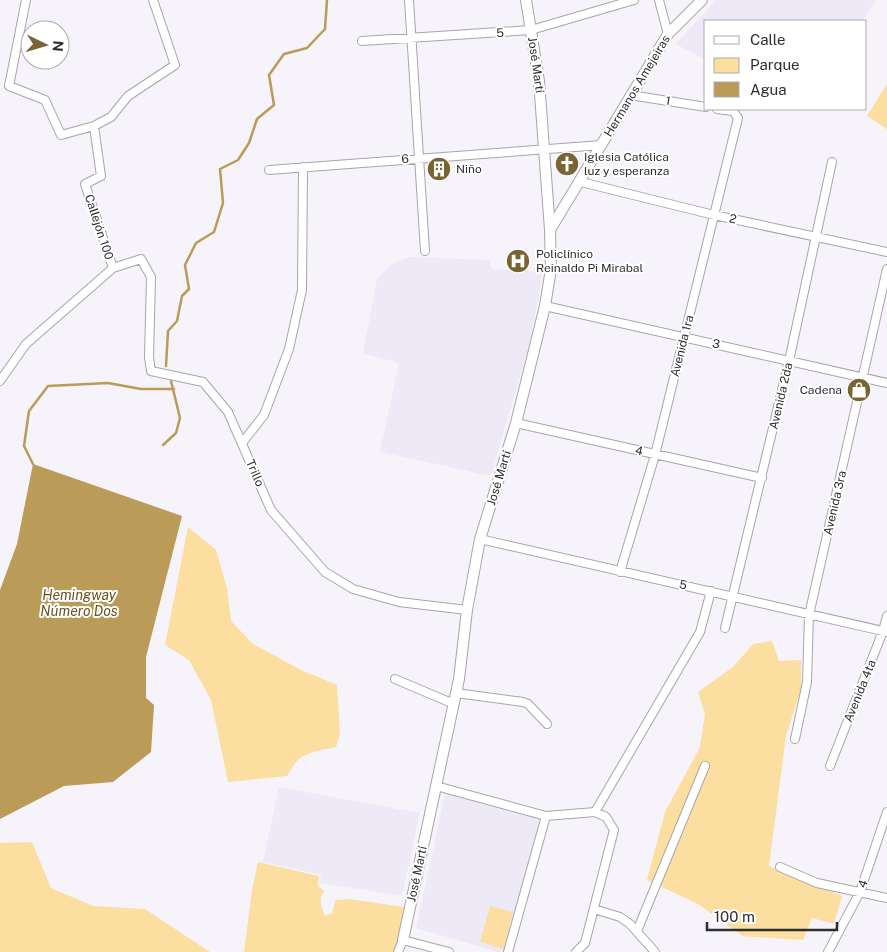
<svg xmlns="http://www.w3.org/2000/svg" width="887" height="952" font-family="'Public Sans',sans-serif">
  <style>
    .built { fill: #ede9f6 }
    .green { fill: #fbdea0 }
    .water { fill: #ba9b58 }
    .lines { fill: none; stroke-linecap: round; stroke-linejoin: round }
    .stream { stroke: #ba9b58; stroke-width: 2.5 }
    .street-casing { stroke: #a7a5aa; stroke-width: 10 }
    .secondary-casing { stroke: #a7a5aa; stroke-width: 12 }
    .street { stroke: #fff; stroke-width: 8 }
    .secondary { stroke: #fff; stroke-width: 10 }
    .labels { text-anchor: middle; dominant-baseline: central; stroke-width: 4; stroke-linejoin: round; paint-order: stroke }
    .street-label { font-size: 12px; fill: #2e2d2f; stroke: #fff }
    .poi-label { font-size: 12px; fill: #2e2d2f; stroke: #fff; text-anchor: start }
    .water-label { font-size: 14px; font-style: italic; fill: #67511e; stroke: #fff }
  </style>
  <rect width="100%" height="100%" fill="#f6f4fa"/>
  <path class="built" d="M716,0H876L862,21H706V60L676,44Z
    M409,257L489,260L492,269L543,272L531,338L491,476L380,452L399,363L363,353L377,279L390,265Z
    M279,787L420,813L402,896L320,883L321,875L263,862Z
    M445,794L542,817L506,952H498L416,928Z"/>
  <path class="green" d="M887,84V129L867,116Z
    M188,527L216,550L227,588L231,621L253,644L301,670L337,685L340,733L336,747C310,753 300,751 287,776L228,782L211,700L189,660L165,645Z
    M772,641L779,661L801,660V689L786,736L769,866L842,896L834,924L812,918L803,940L743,936L698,904L647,880L665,812L700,747L705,714L698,692L733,667L753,644Z
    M32,842L51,888L93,906L145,909L210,952H0V843Z
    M258,862L319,876L318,886L324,891C318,900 321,906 325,916L332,913L336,900L349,899L404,907L398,952H244L252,890Z
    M490,906L513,912L504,949L480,942Z"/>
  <path class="water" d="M33,464L182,516L146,657V698L154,705L151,752L113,782L64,786L0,819V590L17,544Z"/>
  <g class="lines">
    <path class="stream" d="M166,366L168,331L177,321L182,296L189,289L185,265L196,243L214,232L223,203L220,169L238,160L249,143L257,119L274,105L269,75L284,54L307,48L325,29L327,0
      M163,445L176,433L180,418L171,381
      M33,464L24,446L29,411L48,386L108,383L141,389H174"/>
    <g class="street-casing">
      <path id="street" d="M26,0L9,86L45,100L61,135L94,126L111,117L128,96L175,65L153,0
        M409,0L425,251
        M659,0L668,34
        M362,41L531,30L634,0
        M630,95L706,107
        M94,126L101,176L85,184L113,268
        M269,170L602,145
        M581,182L714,215L887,252
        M545,306L887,383
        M0,381L26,344L113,268L141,259L151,277L149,357L151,371L203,382L228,412L271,510L325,572L353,589L399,602L467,610
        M516,423L762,478
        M242,443L264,415L289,349L302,290L303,167
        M480,539L887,632
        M620,572L655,455L738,118L733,111L717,109
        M725,628L789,361L832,162
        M395,679L454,704
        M456,693L523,702L528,704L547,724
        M795,739L807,682L809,615L887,269
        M830,766L883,631L887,616
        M436,786L546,816L595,812L606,817L614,830L585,943L576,952
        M595,812L700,632L711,591
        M780,867L817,883L887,898
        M594,909L620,917L630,924L655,952
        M637,931L705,766
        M398,952L403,940L449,952
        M508,952L546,816
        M828,952L860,892L887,812"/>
    </g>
    <g class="secondary-casing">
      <path id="secondary" d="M550,230L668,34L702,0
        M403,940L459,679L467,610L480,539L516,423L545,306L551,269L550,230L539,81L526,0"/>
    </g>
    <use href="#street" class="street"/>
    <use href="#secondary" class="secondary"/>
  </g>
  <defs>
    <g id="church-disc" transform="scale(1.25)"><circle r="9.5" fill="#796433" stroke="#fff"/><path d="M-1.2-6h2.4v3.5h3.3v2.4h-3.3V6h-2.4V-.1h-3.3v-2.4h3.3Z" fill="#fff"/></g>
    <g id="building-disc" transform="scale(1.25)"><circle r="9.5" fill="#796433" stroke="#fff"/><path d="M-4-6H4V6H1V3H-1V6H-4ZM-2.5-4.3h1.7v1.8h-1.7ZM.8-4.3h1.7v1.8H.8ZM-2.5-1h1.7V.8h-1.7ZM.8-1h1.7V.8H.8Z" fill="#fff"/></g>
    <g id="hospital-disc" transform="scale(1.25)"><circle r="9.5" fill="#796433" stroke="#fff"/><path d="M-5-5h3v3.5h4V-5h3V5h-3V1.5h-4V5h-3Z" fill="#fff"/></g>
    <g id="shop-disc" transform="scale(1.25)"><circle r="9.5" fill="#796433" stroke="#fff"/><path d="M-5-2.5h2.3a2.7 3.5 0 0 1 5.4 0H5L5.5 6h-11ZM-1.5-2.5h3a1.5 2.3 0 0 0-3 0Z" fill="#fff"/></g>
  </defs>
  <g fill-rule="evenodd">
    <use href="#church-disc" x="567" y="164"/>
    <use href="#building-disc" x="439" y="169"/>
    <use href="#hospital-disc" x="518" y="261"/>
    <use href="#shop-disc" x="859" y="390"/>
  </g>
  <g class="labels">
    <g class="street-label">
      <text transform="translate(500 33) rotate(-4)">5</text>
      <text transform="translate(536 65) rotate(82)">José Martí</text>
      <text transform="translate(637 86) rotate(-59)">Hermanos Amejeiras</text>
      <text transform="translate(668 101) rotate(9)">1</text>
      <text transform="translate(405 159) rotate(-5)">6</text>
      <text transform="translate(733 219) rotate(13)">2</text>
      <text transform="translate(99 227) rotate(72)">Callejón 100</text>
      <text transform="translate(716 344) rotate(13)">3</text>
      <text transform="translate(682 346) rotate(-76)">Avenida 1ra</text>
      <text transform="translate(781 396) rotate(-77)">Avenida 2da</text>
      <text transform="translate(639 451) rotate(13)">4</text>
      <text transform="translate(255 473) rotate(67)">Trillo</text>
      <text transform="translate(499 478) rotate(-73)">José Martí</text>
      <text transform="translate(835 503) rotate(-77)">Avenida 3ra</text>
      <text transform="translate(683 585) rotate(12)">5</text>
      <text transform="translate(860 691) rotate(-68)">Avenida 4ta</text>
      <text transform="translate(417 874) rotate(-78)">José Martí</text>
      <text transform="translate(863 884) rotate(-71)">4</text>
    </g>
    <g class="poi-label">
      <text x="584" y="157">Iglesia Católica<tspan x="584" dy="14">luz y esperanza</tspan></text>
      <text x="456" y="169">Niño</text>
      <text x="536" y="254">Policlínico<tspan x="536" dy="14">Reinaldo Pi Mirabal</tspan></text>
      <text x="842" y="390" text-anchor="end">Cadena</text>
    </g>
    <g class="water-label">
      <text x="79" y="595">Hemingway<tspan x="79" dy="16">Número Dos</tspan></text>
    </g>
  </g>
  <rect x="704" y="20" width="162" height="90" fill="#ffffff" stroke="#ababac"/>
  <rect x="714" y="36" width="25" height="8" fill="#ffffff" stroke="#ababac"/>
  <text x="750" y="45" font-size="15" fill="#2e2d2f">Calle</text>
  <rect x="714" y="58" width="25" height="15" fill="#fbdea0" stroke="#ababac"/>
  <text x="750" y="70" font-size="15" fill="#2e2d2f">Parque</text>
  <rect x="714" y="82" width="25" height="15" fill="#ba9b58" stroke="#ababac"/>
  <text x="750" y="95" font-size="15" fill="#2e2d2f">Agua</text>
  <g transform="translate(45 45) rotate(95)"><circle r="24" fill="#ffffff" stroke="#ababac"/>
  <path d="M0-4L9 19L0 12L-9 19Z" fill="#796433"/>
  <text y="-8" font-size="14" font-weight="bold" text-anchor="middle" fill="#2e2d2f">N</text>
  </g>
  <path d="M707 922v8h130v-8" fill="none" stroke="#2e2d2f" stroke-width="2.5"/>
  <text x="714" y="922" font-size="15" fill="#2e2d2f" stroke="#ffffff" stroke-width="4" paint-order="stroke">100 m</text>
</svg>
